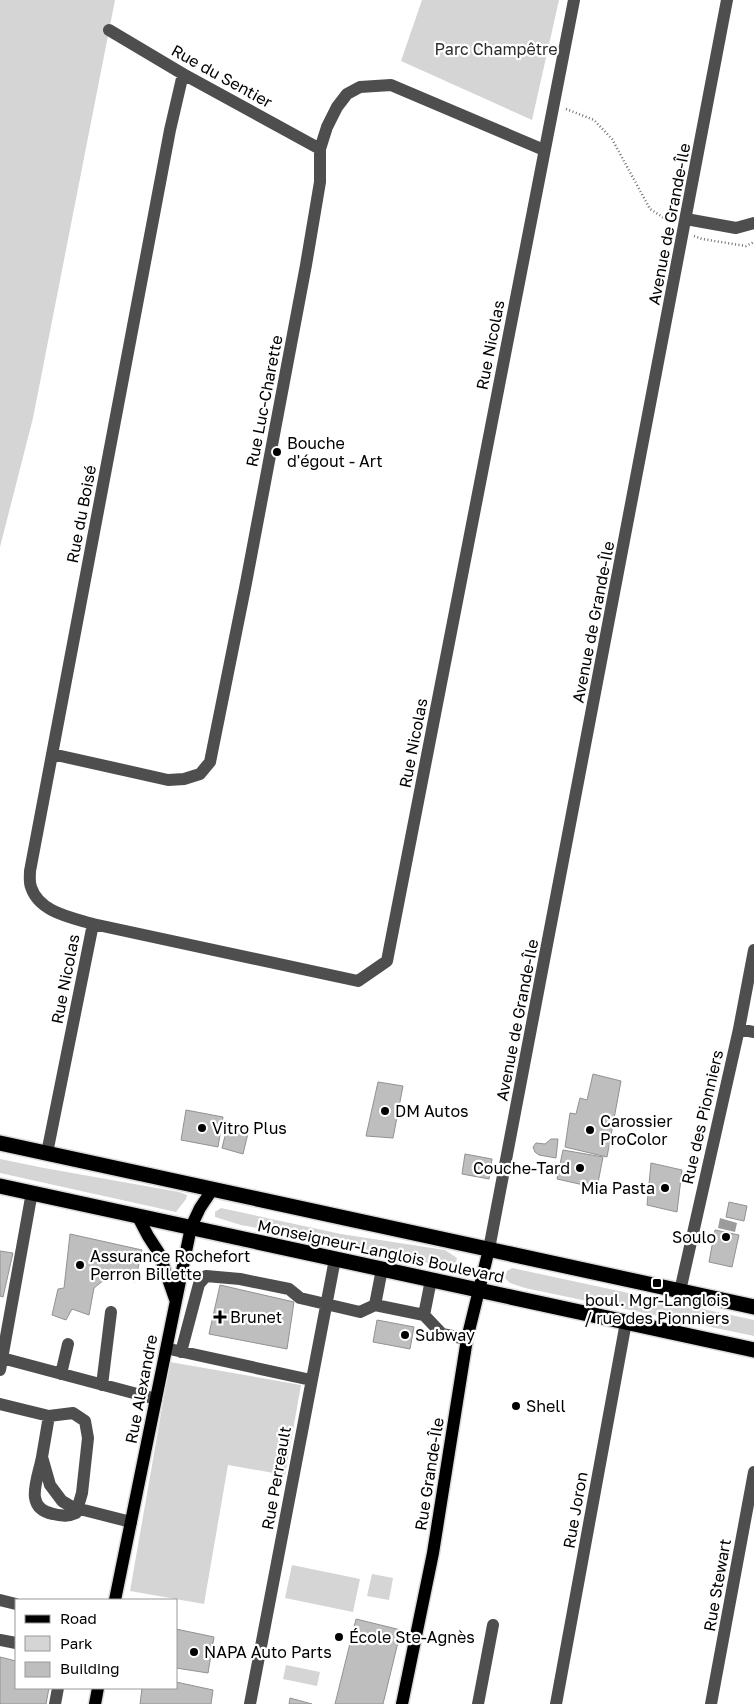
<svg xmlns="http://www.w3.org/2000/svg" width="754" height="1704" font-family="'Golos Text',sans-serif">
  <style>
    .green { fill: #d5d5d5 }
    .water { fill: #9c9c9c }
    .building { fill: #bebebe; stroke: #929292 }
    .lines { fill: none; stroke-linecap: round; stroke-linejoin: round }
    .major-casing { stroke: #dbdbdb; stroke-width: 15 }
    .highway-casing { stroke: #dbdbdb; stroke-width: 18 }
    .path { stroke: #707070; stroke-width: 2.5; stroke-dasharray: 1 2.5; stroke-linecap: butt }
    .minor { stroke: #4e4e4e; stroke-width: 12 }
    .major { stroke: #000; stroke-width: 12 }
    .highway { stroke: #000; stroke-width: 15 }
    .poi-dot { fill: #000; stroke: #fff; stroke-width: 2 }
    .labels { text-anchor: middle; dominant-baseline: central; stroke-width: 4.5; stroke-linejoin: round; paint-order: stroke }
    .park-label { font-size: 16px; fill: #2c2c2c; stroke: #fff }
    .street-label { font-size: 16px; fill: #000; stroke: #fff }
    .poi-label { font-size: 16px; fill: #000; stroke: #fff; text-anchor: start }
  </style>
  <rect width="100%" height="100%" fill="#fff"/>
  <path class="green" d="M0,0H115L33,418L0,547Z
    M422,0H559L532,120L401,61Z
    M0,1159L44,1168L179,1192L187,1195L186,1199L176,1212L0,1173Z
    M221,1208L341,1234L445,1250L457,1258L456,1262L451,1268L342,1244L241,1225L215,1217V1212Z
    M512,1268L754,1320V1336L525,1288L510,1283L505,1278L507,1271Z
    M170,1362L301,1385L285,1475L228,1465L204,1604L130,1591Z
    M292,1565L360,1579L353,1612L285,1598Z
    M372,1574L393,1578L389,1600L367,1596Z
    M286,1665L320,1672L317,1686L283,1679Z"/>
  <path class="water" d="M720,1218L737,1223L735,1232L718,1228Z"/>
  <path class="building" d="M593,1074L621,1081L607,1157L565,1147L570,1113L576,1114L580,1098L587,1100Z
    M378,1082L403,1086L393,1138L366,1136Z
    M186,1110L223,1117L218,1147L181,1140Z
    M228,1124L249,1129L243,1154L222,1148Z
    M551,1139H558L556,1158L539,1155L535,1152L533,1147L536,1143L545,1144Z
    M563,1150L603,1157L597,1188L557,1179Z
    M465,1154L492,1159L489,1179L462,1174Z
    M651,1163L682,1170L677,1212L647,1205Z
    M729,1202L747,1206L744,1221L726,1217Z
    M715,1230L739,1235L732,1267L709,1262Z
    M70,1234L142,1250L135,1282L114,1272L94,1288L89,1315L72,1309L66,1320L52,1315L58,1289L64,1288Z
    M0,1251L13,1253L3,1297L0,1296Z
    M220,1285L294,1302L287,1349L209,1334Z
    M377,1320L414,1327L410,1349L373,1342Z
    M356,1619L401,1630L383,1704H335Z
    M176,1629L214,1637L208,1673L176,1668Z
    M0,1657L16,1661V1688H49L46,1704H0Z
    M176,1682L213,1690L211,1704H140L142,1688H176Z
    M290,1698L312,1704H289Z"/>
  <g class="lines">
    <g class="major-casing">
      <path id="major" d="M137,1215L148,1236L159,1253L175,1299
        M115,1600L191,1227L200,1208L212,1190
        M95,1704L98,1688
        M402,1704L433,1553L467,1339L489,1249"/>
    </g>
    <g class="highway-casing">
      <path id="highway" d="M0,1143L754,1307
        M0,1186L754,1350"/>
    </g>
    <path class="path" d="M566,109L594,120L612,139L650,209L672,223
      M694,236L702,239L746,246L754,242"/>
    <path class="minor" d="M109,30L183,74L320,149
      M686,219L736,228L754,223
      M52,754L168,780L184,779L200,774L210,762L246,583L306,265L320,182V149L327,127L337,107L347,94L360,87L391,85L544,150
      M93,924C70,917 39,912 31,887C29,882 30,876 30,871L170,130L183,74
      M739,1029L754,1032
      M47,1153L93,924L358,981L387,961L574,0
      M489,1249L727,0
      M382,1269L375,1305L424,1315L431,1280
      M680,1291L739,1029L754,950
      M424,1315L442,1334L467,1339
      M174,1350L311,1380
      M181,1352L199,1284L206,1276L240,1279L289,1289L300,1298L360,1312L375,1305
      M2,1358L156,1399
      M0,1370L32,1192
      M61,1374L68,1344
      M102,1385L111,1312
      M0,1404L49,1416L73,1413L85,1421L88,1438L82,1493L76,1513C67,1517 63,1516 53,1514C23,1508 38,1479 42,1457
      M49,1416L42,1457L50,1485L62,1501L72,1507L131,1522
      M0,1600L16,1604
      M0,1640L16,1643
      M55,1704L58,1688
      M250,1704L335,1259
      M478,1704L493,1625
      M556,1704L626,1322
      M711,1704L754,1472"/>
    <use href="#major" class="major"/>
    <use href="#highway" class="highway"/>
  </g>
  <g class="poi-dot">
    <circle cx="277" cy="452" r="5"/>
    <circle cx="385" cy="1111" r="5"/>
    <circle cx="202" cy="1128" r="5"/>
    <circle cx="590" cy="1130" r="5"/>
    <circle cx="580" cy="1168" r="5"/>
    <circle cx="665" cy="1188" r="5"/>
    <circle cx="726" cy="1237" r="5"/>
    <circle cx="80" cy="1265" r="5"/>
    <rect x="652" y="1278" width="10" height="10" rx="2.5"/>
    <path d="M217.5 1309.5h5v5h5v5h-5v5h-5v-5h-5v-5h5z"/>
    <circle cx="405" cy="1335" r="5"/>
    <circle cx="516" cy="1406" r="5"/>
    <circle cx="339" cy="1637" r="5"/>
    <circle cx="194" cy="1652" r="5"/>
  </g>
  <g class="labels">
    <g class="park-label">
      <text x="496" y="49">Parc Champêtre</text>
    </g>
    <g class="street-label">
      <text transform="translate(222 76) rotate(29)">Rue du Sentier</text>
      <text transform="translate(669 224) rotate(-79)">Avenue de Grande-Île</text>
      <text transform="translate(490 345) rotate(-79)">Rue Nicolas</text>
      <text transform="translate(264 401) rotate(-79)">Rue Luc-Charette</text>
      <text transform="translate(81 514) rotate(-79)">Rue du Boisé</text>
      <text transform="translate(593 622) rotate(-79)">Avenue de Grande-Île</text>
      <text transform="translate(413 743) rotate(-79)">Rue Nicolas</text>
      <text transform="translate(65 979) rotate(-79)">Rue Nicolas</text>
      <text transform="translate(517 1020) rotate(-79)">Avenue de Grande-Île</text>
      <text transform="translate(702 1117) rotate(-77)">Rue des Pionniers</text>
      <text transform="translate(381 1251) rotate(12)">Monseigneur-Langlois Boulevard</text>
      <text transform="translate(141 1389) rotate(-79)">Rue Alexandre</text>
      <text transform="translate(429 1474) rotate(-81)">Rue Grande-Île</text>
      <text transform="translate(276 1478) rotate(-80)">Rue Perreault</text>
      <text transform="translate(575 1510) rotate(-80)">Rue Joron</text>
      <text transform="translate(717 1585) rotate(-80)">Rue Stewart</text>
    </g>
    <g class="poi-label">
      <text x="287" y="443">Bouche<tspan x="287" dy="18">d'égout - Art</tspan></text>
      <text x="395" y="1111">DM Autos</text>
      <text x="600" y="1121">Carossier<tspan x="600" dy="18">ProColor</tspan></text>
      <text x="212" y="1128">Vitro Plus</text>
      <text x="570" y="1168" text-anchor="end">Couche-Tard</text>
      <text x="655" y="1188" text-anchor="end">Mia Pasta</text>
      <text x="716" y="1237" text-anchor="end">Soulo</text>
      <text x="90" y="1256">Assurance Rochefort<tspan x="90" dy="18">Perron Billette</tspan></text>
      <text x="657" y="1300" text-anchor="middle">boul. Mgr-Langlois<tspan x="657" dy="18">/ rue des Pionniers</tspan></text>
      <text x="230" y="1317">Brunet</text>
      <text x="415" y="1335">Subway</text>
      <text x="526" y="1406">Shell</text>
      <text x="349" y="1637">École Ste-Agnès</text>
      <text x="204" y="1652">NAPA Auto Parts</text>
    </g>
  </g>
  <rect x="15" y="1599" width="162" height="90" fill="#ffffff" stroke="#999999"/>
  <rect x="25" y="1615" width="25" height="8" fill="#000000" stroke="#999999"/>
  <text x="60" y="1624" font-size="15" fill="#000000">Road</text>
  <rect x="25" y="1636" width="25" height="15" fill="#d5d5d5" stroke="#999999"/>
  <text x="60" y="1649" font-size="15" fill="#000000">Park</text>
  <rect x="25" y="1662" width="25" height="15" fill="#bebebe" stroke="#999999"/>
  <text x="60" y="1674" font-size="15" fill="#000000">Building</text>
</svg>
